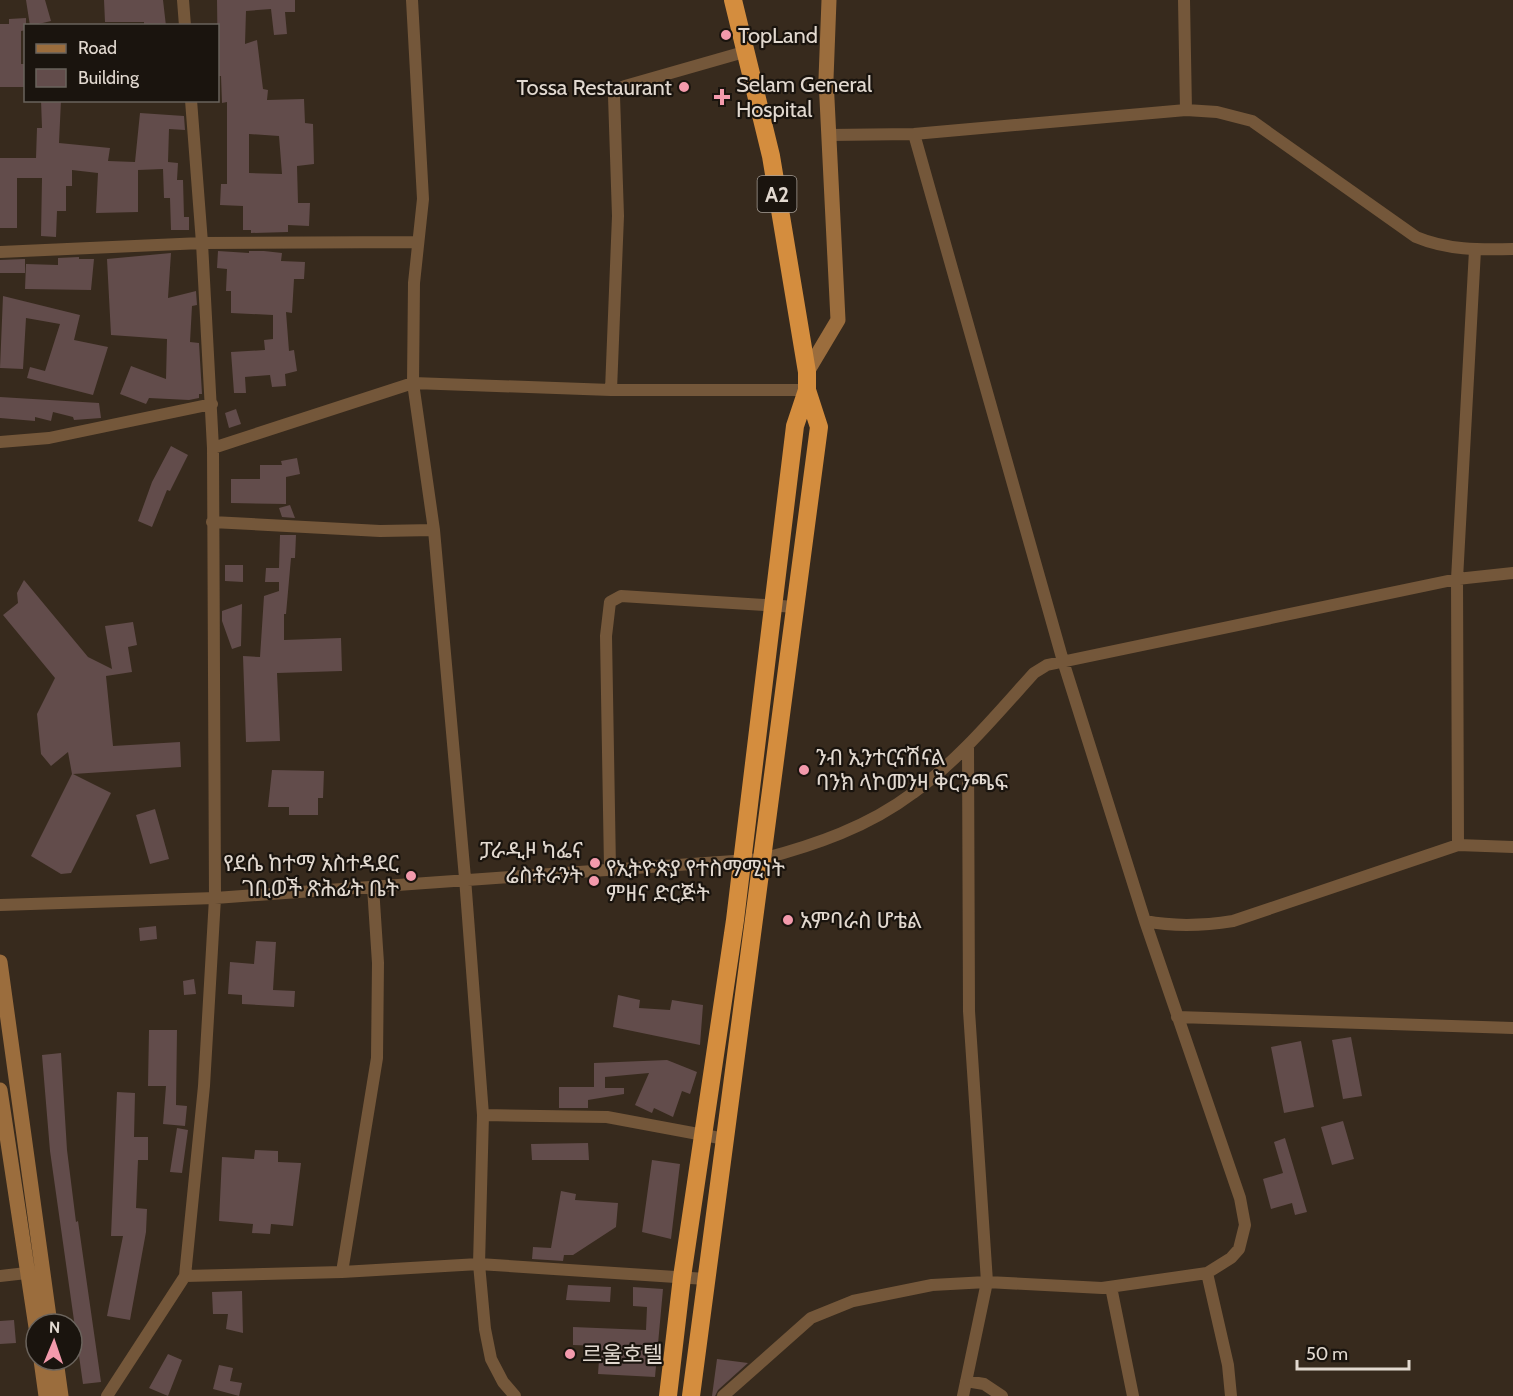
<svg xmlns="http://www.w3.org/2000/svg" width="1513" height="1396" font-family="Cabin,'Noto Sans Ethiopic','Noto Sans KR',sans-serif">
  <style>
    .building { fill: #624c4b; fill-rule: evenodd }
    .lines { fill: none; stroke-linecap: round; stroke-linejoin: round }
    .street { stroke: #74573a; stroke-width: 12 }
    .secondary { stroke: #9b6d3d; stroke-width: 15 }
    .highway { stroke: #d48d3e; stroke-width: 18 }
    .poi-dot { fill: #f39aac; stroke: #1a140e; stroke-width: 2 }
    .labels { text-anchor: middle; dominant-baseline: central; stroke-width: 4.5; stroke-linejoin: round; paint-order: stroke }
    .shield { fill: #1a140e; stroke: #a69e96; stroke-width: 1.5 }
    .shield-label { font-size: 21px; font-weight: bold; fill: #e2d9d0 }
    .poi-label { font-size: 22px; fill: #e2d9d0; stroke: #1a140e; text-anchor: start }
  </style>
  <rect width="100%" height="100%" fill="#372a1d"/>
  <path class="building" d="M26,0H45L51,21L30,26Z
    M104,0H163L166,26H144V22H105Z
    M217,0H295V12H285L287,34L274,35L271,9L246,11L245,44L257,40L263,89L268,90L267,100L304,99L305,123L313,124L314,164L297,166L298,203H310L309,226L288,225V232L251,233V230H243V206L220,205L221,184H227V102L222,103L221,76H218ZM249,134L279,136L282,174L249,173Z
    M26,18V30L21,31V64H26V87H0V24H9V19Z
    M41,100H61L59,143L110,148L108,161L135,162L140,113L184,116L185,130L169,129L168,162L178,163L177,180H183L184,217H189V230H171L170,198H164L163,169L138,170V212L96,213L98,173L72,170V186H66V211H57L56,237L41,236L42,178H17V228H0V158H36L37,128H42Z
    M218,251L249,253V251H264L282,253L281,261L305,262L304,279H294L292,313L286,312L289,351L294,350L297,371L285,374L286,386L272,387L270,375L245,377L246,393H234L231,352L265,350L264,340L273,339V315L231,313V291H226L227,269L217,268Z
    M171,253L168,298L196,291L197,305L192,306L190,342L199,343L202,394H199V398L189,400L149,398L146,404L120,394L131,366L166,379L167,339L111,335L107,259Z
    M79,257V259H94L91,290L25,289L26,264L58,265V258Z
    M25,259V273H0V260Z
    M3,296L80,315L74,340L108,347L93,395L27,378L30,367L45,371L60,324L26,318L23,369L0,368Z
    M0,397L99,403L101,418L74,420L73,417L53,412L51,421L35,417V421L0,418Z
    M236,409L241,424L229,428L225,413Z
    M171,446L188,455L170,491L167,490L152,527L138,521L152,482Z
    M297,458L300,474L286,477V504L231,503V479H260V465H282L281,461Z
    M290,505L295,518L282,517L279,508Z
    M280,535H296L295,558H291L286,614H284V640L341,638L342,671L277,673L280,741L246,742L243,656L260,657L264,596L279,591V582H265L266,568H279Z
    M225,565H243V582L225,581Z
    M24,580L88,657L112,669L105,626L133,622L137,645L128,647L132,672L106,676L113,746L180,742L181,767L73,774L111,793L71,873L61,874L31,856L72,774L68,752L51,766L41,754L37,714L55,678L3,615L18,603L17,593Z
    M242,604L241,646L232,649L222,621V611Z
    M272,770L324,771L323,798H318V815H289V807H268Z
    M155,809L169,859L150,864L136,815Z
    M156,926L157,939L140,941L139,928Z
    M256,941L276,942L273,990L295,991L294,1007L242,1004V995L228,994L230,962L254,964Z
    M194,979L196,994L184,995L183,981Z
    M618,995L640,1000L639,1008L670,1010L672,1000L703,1005L700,1045L613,1027Z
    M149,1030H177L176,1105L187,1106L185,1126L163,1124L166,1086H148Z
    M1351,1037L1362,1096L1343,1099L1332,1040Z
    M1301,1041L1314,1107L1284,1113L1271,1047Z
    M61,1053L67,1150L76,1222L78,1221L101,1382L83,1384L50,1151L42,1055Z
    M667,1060L697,1072L690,1094L682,1091L673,1117L654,1108L652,1113L635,1105L649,1073L605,1077V1088H624V1094L588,1100V1108H559V1087H594V1063Z
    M117,1092L135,1093L134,1137H148V1160H138L136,1208L147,1209L146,1232L130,1320L107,1316L123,1236H111Z
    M1343,1121L1354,1159L1332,1165L1321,1127Z
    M177,1128L188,1130L182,1173L170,1172Z
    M1285,1138L1307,1212L1295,1215L1292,1203L1271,1209L1263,1179L1283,1173L1274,1142Z
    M588,1143L589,1160H532L531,1144Z
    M255,1150L278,1151V1162L301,1163L293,1226L271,1224L270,1234L252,1233L253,1224L219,1221L222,1157L254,1159Z
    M652,1160L680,1164L671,1239L642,1232Z
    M561,1191L576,1194L575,1200L618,1203L616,1227L573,1255H564L563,1261L532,1259L533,1247L551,1248Z
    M568,1285L611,1287L610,1302L566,1300Z
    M633,1287L663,1289L655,1377L598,1374L600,1346L573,1345V1327L646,1330L647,1307L633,1306Z
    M242,1291L243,1333L226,1329L228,1314H213L212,1292Z
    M14,1320L16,1343L0,1344V1321Z
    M168,1354L182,1360L168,1396L149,1388Z
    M717,1359L748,1363L718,1390L715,1396H712Z
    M219,1365L233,1368L230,1381L242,1383L239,1396L213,1389Z"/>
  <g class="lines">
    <path class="street" d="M183,0L185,26
      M412,0L423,199L414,283L413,383L434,530L465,878L483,1115L479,1264L485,1329L491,1359L503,1382L515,1396
      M1184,0L1186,110
      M829,135L914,134L1186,110L1217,112L1252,121L1416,237C1447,250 1479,250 1513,249
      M0,252L202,243L418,242
      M611,390L618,216L614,96L616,90L625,86L744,52
      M0,442L49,438L212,404
      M213,448L413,383L611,390H807
      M212,522L380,531L434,530
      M1458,845L1457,579L1475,250
      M610,868L606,636L610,602L621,596L796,607
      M0,905L215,898L762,859C815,845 868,827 913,793C959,760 996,715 1034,673L1047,665L1457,579L1513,573
      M1145,921C1175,927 1202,926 1233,921L1458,845L1513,847
      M1177,1017L1513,1028
      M483,1115L607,1117L725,1139
      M342,1272L377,1058L378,963L373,887
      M1207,1273L1228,1365L1231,1396
      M0,1276L35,1272
      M185,1276L342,1272L479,1264L706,1279
      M1111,1287L1133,1396
      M966,1381L984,1384L1002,1396
      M107,1396L185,1276L204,1086L215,898L213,448L202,243L191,100
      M723,1396L811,1318L853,1301L932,1285L987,1282L1102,1288L1207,1273L1231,1258L1239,1249L1245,1225L1240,1198L1145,921L1063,661L914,134
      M963,1396L987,1282L969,1011L968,746"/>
    <path class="secondary" d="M807,372L838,320L826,79L829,0
      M0,962L50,1324
      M0,1090L36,1327
      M41,1360L46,1396
      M56,1360L61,1396"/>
    <path class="highway" d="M668,1396L682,1277L735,920L795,426L807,390
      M691,1396L819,427L807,390V372L771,156L733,0"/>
  </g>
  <g class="poi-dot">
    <circle cx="726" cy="35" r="6"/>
    <circle cx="684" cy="87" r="6"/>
    <path d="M719 88h6v6h6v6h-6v6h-6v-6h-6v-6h6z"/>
    <circle cx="804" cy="770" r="6"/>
    <circle cx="595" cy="863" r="6"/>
    <circle cx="411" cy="876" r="6"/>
    <circle cx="594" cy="881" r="6"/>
    <circle cx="788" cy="920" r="6"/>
    <circle cx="570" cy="1354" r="6"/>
  </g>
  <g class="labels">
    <rect class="shield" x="757.5" y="176" width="39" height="36" rx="4.5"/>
    <g class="shield-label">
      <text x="777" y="194">A2</text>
    </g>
    <g class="poi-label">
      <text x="738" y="35">TopLand</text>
      <text x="736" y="84">Selam General<tspan x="736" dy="25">Hospital</tspan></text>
      <text x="672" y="87" text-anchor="end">Tossa Restaurant</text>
      <text x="816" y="757">ንብ ኢንተርናሽናል<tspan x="816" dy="25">ባንክ ላኮመንዛ ቅርንጫፍ</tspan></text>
      <text x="583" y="850" text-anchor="end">ፓራዲዞ ካፌና<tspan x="583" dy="25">ሬስቶራንት</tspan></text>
      <text x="399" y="863" text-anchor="end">የደሴ ከተማ አስተዳደር<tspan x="399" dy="25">ገቢወች ጽሕፊት ቤት</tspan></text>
      <text x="606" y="868">የኢትዮጵያ የተስማሚነት<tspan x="606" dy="25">ምዘና ድርጅት</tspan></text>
      <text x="800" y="920">አምባራስ ሆቴል</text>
      <text x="582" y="1354">르울호텔</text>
    </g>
  </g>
  <rect x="24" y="24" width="195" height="78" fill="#1a140e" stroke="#6a635c" stroke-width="1.5"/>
  <rect x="36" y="44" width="30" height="9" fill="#9b6d3d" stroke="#6a635c" stroke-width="1.5"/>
  <text x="78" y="54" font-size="18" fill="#e2d9d0">Road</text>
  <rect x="36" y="69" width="30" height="18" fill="#624c4b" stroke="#6a635c" stroke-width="1.5"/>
  <text x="78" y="84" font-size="18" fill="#e2d9d0">Building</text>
  <g transform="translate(54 1342) rotate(2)"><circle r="28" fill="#1a140e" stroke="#6a635c" stroke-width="1.5"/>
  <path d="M0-4.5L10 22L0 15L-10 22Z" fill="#f39aac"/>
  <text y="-9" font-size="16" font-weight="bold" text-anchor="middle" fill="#e2d9d0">N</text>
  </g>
  <path d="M1297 1360v9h112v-9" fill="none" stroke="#e2d9d0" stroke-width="3"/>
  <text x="1306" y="1360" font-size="18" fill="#e2d9d0" stroke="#1a140e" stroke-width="4.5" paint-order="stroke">50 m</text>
</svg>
